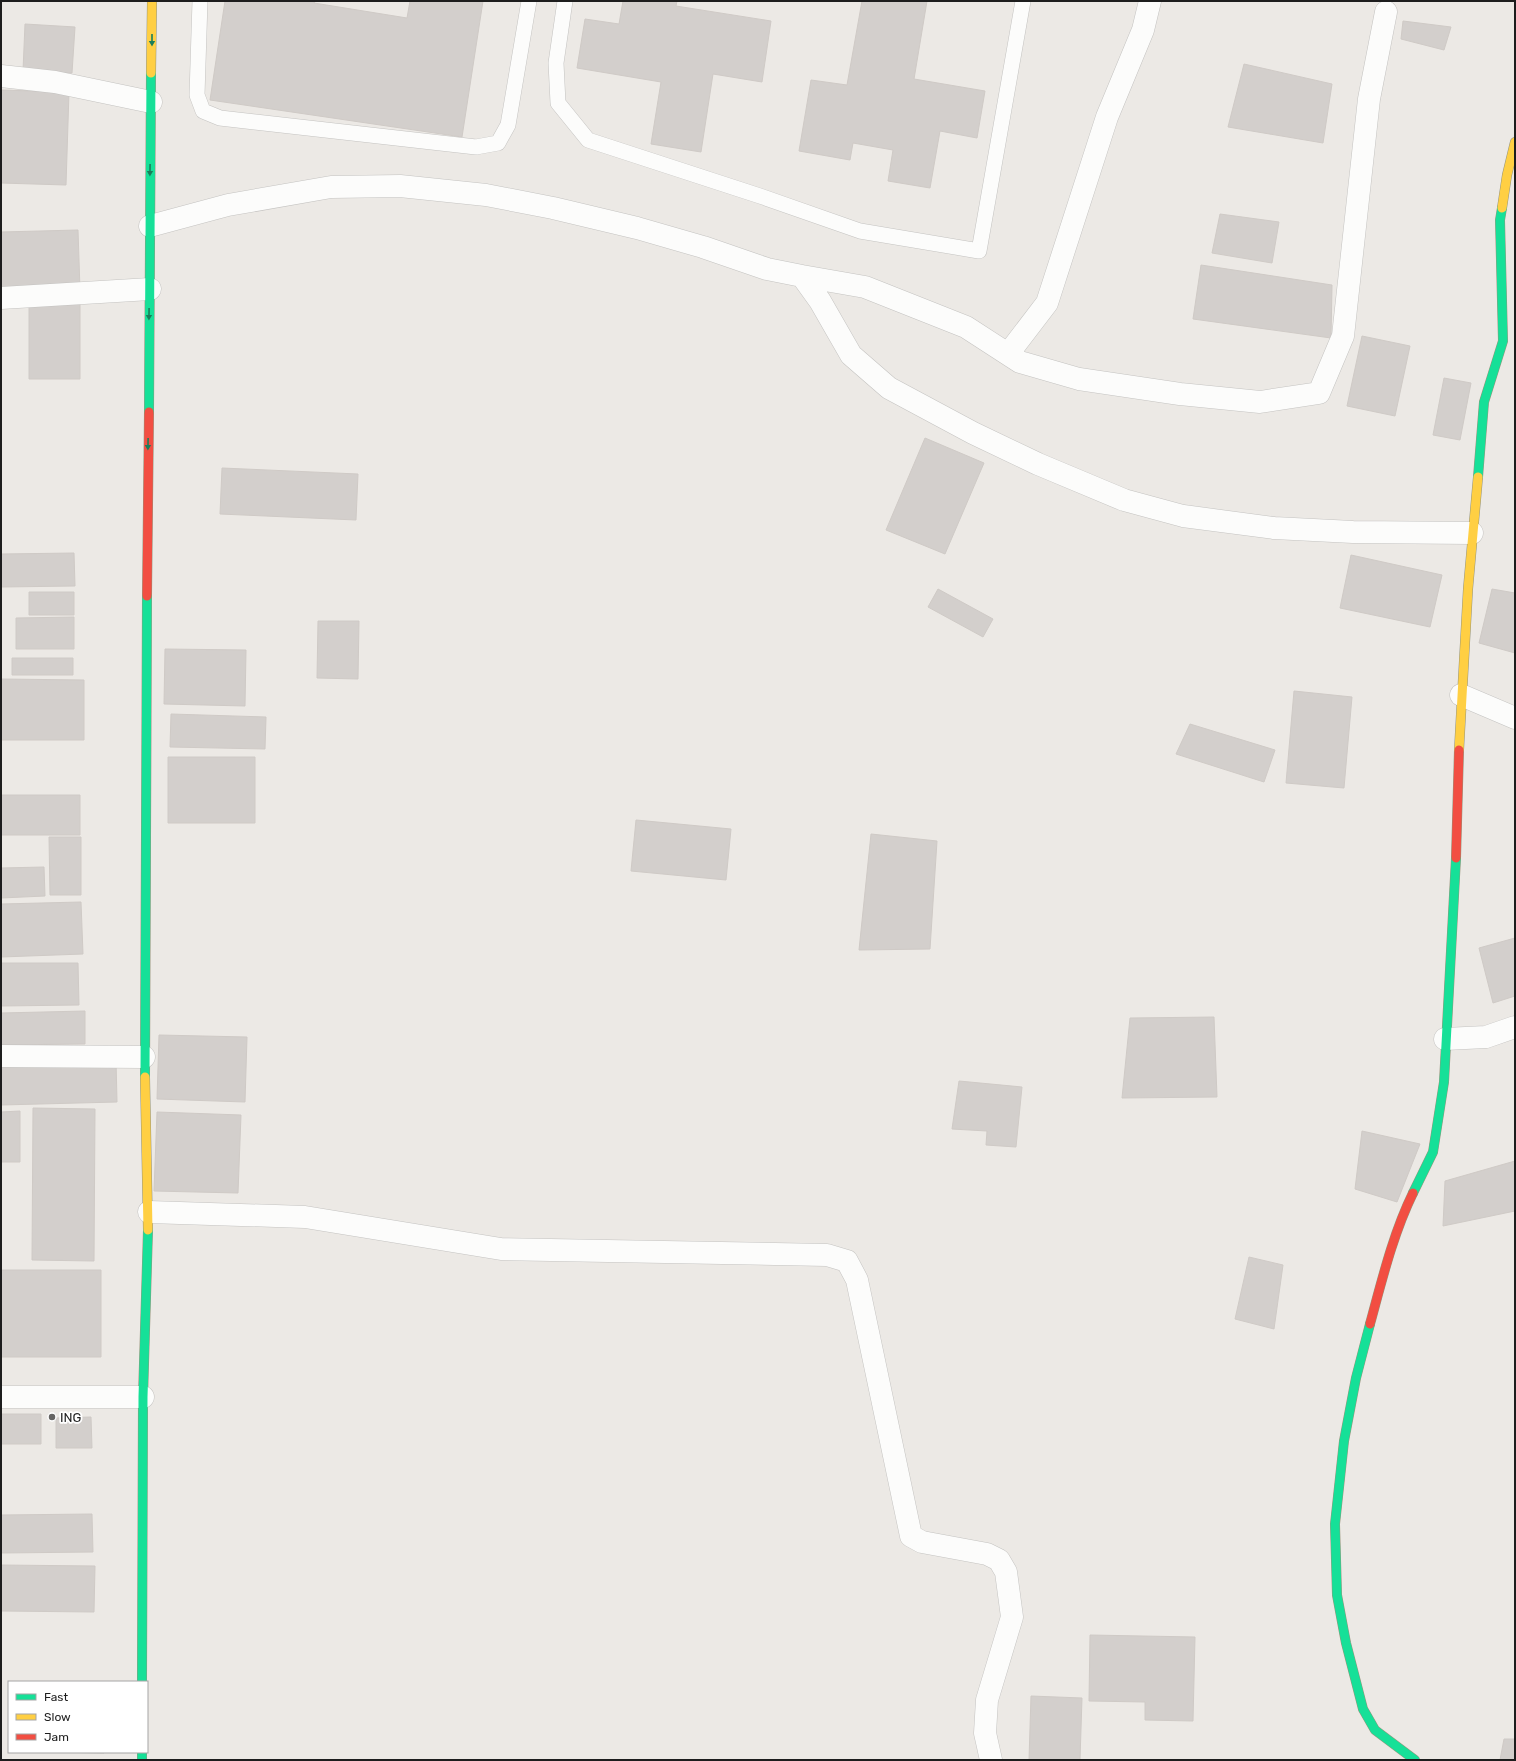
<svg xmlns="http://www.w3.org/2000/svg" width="1516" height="1761" font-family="Rubik,sans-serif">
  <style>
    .building { fill: #d3cfcc; stroke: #cfcac6 }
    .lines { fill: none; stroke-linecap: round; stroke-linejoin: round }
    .lane-casing { stroke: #c4c3c1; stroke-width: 16 }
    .street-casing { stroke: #c4c3c1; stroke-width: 23 }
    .fast-casing { stroke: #96957c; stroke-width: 10 }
    .slow-casing { stroke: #96957c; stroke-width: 10 }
    .jam-casing { stroke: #96957c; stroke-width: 10 }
    .lane { stroke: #fcfcfb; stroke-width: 15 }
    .street { stroke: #fcfcfb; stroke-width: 22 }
    .fast { stroke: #16e098; stroke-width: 9 }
    .slow { stroke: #ffcf43; stroke-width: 9 }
    .jam { stroke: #f24e42; stroke-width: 9 }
    .oneway { fill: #1a7e5a }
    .poi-dot { fill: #656463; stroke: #fff; stroke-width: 1.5 }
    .labels { text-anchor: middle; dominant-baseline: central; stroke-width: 3.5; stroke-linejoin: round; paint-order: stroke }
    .poi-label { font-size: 13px; fill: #1d1d1d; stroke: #fff; text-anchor: start }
  </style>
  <rect width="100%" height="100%" fill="#ece9e5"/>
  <path class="building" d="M225,1H315L314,3L407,18L410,1H483L462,137L210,100Z
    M623,1H677L676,6L771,21L762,82L713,74L701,152L651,144L661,82L577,68L585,19L619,24Z
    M862,1H927L914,79L985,91L977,138L940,131L930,188L888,181L893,150L853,143L850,160L799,151L811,80L847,85Z
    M1403,21L1451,27L1444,50L1401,39Z
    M25,24L75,27L72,73L23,71Z
    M1244,64L1332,84L1323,143L1228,127Z
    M1,90L69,92L66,185L1,183Z
    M1220,214L1279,222L1272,263L1212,253Z
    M78,230L80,290L1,294V232Z
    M1201,265L1332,285L1331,338L1193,319Z
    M80,302V379H29V303Z
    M1362,336L1410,346L1395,416L1347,406Z
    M1444,378L1471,383L1460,440L1433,435Z
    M925,438L984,463L945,554L886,530Z
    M222,468L358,474L356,520L220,514Z
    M74,553L75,586L1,587V554Z
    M1351,555L1442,575L1430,627L1340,608Z
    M938,589L993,619L983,637L928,607Z
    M1492,589L1515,593V653L1479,643Z
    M29,592H74V615H29Z
    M74,617V649H16V618Z
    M318,621H359L358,679L317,678Z
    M165,649L246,650L245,706L164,704Z
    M12,658H73V675H12Z
    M1,679L84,680V740H1Z
    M1294,691L1352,697L1344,788L1286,783Z
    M171,714L266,717L265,749L170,747Z
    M1190,724L1275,750L1264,782L1176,754Z
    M168,757H255V823H168Z
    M1,795H80V835H1Z
    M636,820L731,829L726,880L631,871Z
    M871,834L937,841L930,949L859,950Z
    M49,837H81V895H50Z
    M44,867L45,896L1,898V868Z
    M81,902L83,954L1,957V904Z
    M1515,938V996L1493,1003L1479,948Z
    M1,963H78L79,1005L1,1006Z
    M85,1011V1044L1,1045V1013Z
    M1214,1017L1217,1097L1122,1098L1130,1018Z
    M159,1035L247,1037L245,1102L157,1099Z
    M116,1060L117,1102L1,1105V1063Z
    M959,1081L1022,1087L1016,1147L986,1145L987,1131L952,1129Z
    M33,1108L95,1109L94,1261L32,1260Z
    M20,1111V1162H1V1112Z
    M157,1112L241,1115L238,1193L154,1191Z
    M1362,1131L1420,1144L1397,1202L1355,1189Z
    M1515,1161V1211L1443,1226L1445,1181Z
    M1249,1257L1283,1265L1274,1329L1235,1319Z
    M1,1270H101V1357H1Z
    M1,1414H41V1444H1Z
    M91,1417L92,1448H56V1418Z
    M92,1514L93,1552L1,1553V1515Z
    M1,1565L95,1566L94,1612L1,1611Z
    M1090,1635L1195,1637L1193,1721L1145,1720V1702L1089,1701Z
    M1031,1696L1082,1698L1080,1760H1029Z
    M1504,1739H1515V1760H1500Z
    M57,1752H104V1753Z"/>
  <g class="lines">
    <g class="lane-casing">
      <path id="lane" d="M200,1L197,95L203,111L220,118L476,147L498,143L508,125L529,1
        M565,1L556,63L558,103L588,140L760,196L860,231L979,251L1023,1"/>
    </g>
    <g class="street-casing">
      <path id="street" d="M1,76L55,82L151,102
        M150,226L228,205L331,187L400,186L486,195L553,208L637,228L703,247L767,269L802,276L820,301L851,355L889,388L973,433L1038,464L1124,500L1183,516L1274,528L1353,532L1472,533
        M802,276L865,287L966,327L1020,362L1079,379L1180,394L1260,402L1319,393L1343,336L1369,99L1386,12
        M1,298L150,289
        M1008,354L1047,303L1107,117L1143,30L1150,1
        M1461,695L1515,718
        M1445,1039L1486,1037L1515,1027
        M1,1056L144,1057
        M149,1212L305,1217L501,1249L827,1255L847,1261L857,1280L911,1536L922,1542L987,1554L999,1560L1006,1572L1012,1617L987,1700L985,1733L991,1760
        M1,1397H143"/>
    </g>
    <g class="fast-casing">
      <path id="fast" d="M149,412L151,73
        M1478,477L1484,402L1503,341L1500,220L1502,208
        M145,1077L147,596
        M1413,1193L1433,1152L1444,1082L1456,858
        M1370,1324L1356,1378L1344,1441L1335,1524L1337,1595L1346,1643L1363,1709L1375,1730L1415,1760
        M142,1682L143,1397L148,1230
        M142,1752V1760"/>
    </g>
    <g class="slow-casing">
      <path id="slow" d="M151,73L152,1
        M1502,208L1507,175L1515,142
        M1459,750L1468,589L1478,477
        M145,1077L148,1230"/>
    </g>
    <g class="jam-casing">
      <path id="jam" d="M147,596L149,412
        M1456,858L1459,750
        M1370,1324C1382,1280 1393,1234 1413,1193"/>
    </g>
    <use href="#lane" class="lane"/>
    <use href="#street" class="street"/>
    <use href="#fast" class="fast"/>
    <use href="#slow" class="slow"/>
    <use href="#jam" class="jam"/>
  </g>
  <defs><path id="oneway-solid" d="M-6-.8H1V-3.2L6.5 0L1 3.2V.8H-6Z"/></defs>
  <g class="oneway">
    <use href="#oneway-solid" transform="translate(152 40) rotate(90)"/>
    <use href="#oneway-solid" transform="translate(150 170) rotate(91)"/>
    <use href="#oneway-solid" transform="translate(149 314) rotate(91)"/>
    <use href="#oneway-solid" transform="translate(148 444) rotate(91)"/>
  </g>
  <circle class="poi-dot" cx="52" cy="1417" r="4"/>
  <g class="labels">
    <g class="poi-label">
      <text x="60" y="1417">ING</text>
    </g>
  </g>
  <rect width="1516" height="1761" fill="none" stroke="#1d1d1d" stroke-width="4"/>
  <rect x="8" y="1681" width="140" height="72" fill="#ffffff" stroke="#a5a5a5"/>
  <rect x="16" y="1694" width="20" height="6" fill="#16e098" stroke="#a5a5a5"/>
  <text x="44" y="1701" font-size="12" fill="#1d1d1d">Fast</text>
  <rect x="16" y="1714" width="20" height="6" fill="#ffcf43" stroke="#a5a5a5"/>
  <text x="44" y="1721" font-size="12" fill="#1d1d1d">Slow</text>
  <rect x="16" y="1734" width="20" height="6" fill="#f24e42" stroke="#a5a5a5"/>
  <text x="44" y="1741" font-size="12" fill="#1d1d1d">Jam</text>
</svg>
